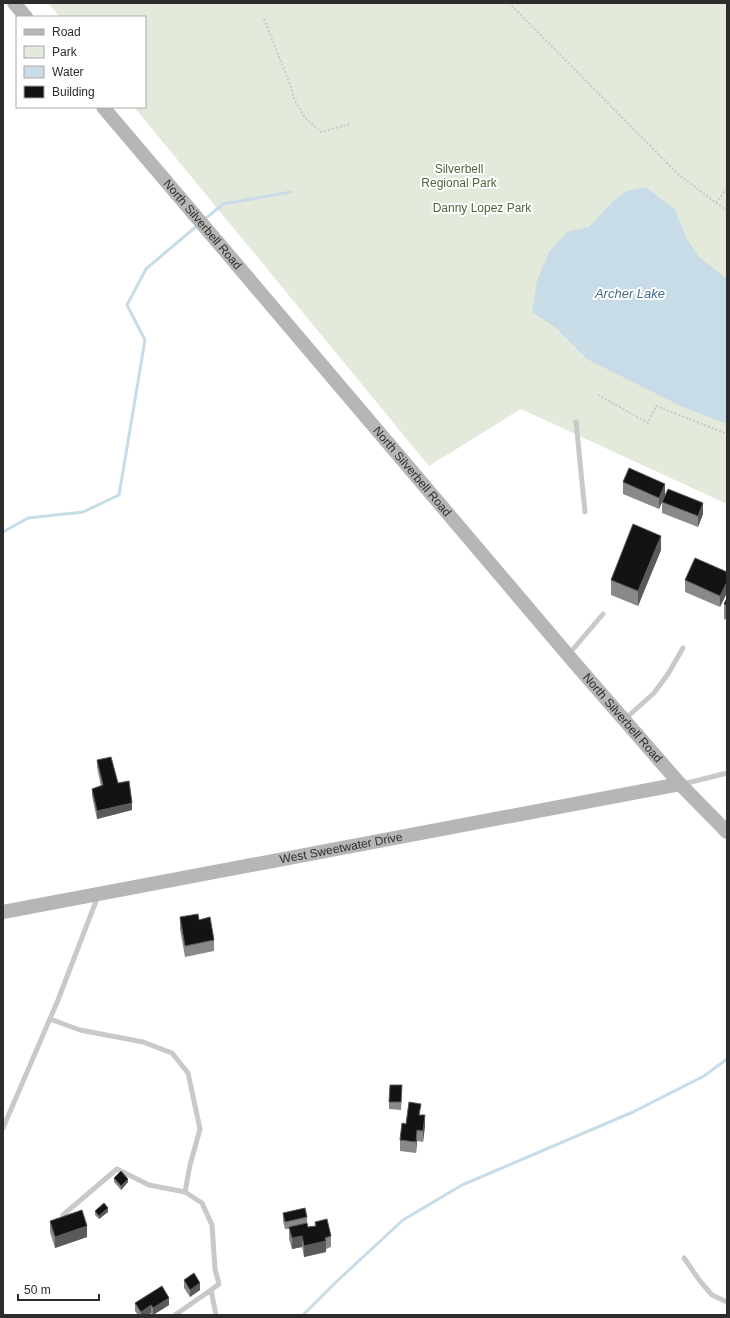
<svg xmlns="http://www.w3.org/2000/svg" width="730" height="1318" font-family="Helvetica,sans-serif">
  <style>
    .green { fill: #e3e9db }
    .water { fill: #c8dce8 }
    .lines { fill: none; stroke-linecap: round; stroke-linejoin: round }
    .stream { stroke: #c8dce8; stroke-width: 3 }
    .path { stroke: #c9c9c9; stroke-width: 2; stroke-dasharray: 2 2; stroke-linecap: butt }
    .lane { stroke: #c9c9c9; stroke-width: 5 }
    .secondary { stroke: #b6b6b6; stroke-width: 14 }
    .wall { fill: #898989 }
    .shaded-wall { fill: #5a5a5a }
    .building { fill: #131313; stroke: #5a5a5a }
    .labels { text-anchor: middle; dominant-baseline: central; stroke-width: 4; stroke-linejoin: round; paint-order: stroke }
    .park-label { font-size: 12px; fill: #50653d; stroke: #fff }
    .street-label { font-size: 12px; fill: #2c2c2c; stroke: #fff }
    .water-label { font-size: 13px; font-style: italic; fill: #406e89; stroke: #fff }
  </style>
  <rect width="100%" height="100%" fill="#fff"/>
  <path class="green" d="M48,3H727V504L521,409L429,466L134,107H145V17H60Z"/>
  <path class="water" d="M646,187L675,210L686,237L698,256L727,279V424L683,407L587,359L555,327L532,312L537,281L549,252L567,232L589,227L613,201L627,191Z"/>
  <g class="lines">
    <path class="stream" d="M205,219L223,204L291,192
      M3,532L28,518L83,512L119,495L145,340L127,305L146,269L199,224
      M303,1315L336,1282L403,1220L462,1185L633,1112L704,1076L727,1059"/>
    <path class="path" d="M509,3L679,175L727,211
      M264,19L291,87L294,99L305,118L321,132L351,124
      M716,203L727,188
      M598,395L648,423L656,406L727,434"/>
    <path class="lane" d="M576,422L585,512
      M569,654L603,614
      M625,719L654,693L668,674L683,648
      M683,784L727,773
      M50,1019L80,1030L143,1042L172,1053L188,1073L200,1129L190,1165L185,1192L202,1203L212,1225L215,1269L219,1284L211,1290L216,1315
      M3,1128L58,1000L98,896
      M63,1215L117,1169L149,1185L185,1192
      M684,1258L700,1281L712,1295L727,1302
      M175,1315L211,1290"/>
    <g class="secondary">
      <path d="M14,3L26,17"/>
      <path id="s1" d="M103,107L573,661L680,784L727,832"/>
      <path id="s2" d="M3,912L680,784"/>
    </g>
  </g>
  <path class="wall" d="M623,482L665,495L659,509L623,494Z
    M662,502L703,514L698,527L662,513Z
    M661,550L638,606L611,595V580Z
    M727,572L720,607L685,592V580Z
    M727,598V620L724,619V604Z
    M97,760L118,783L132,810L97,819L92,796V789L101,786L97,767Z
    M180,917L199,920L214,940V951L185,957L180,929Z
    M402,1093L401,1110L389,1109V1102Z
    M421,1115L425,1126L423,1142L417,1141L416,1153L400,1151V1140L406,1124Z
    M114,1178L128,1182L121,1190L114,1182Z
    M95,1211L108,1212L99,1219L95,1215Z
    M283,1213L307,1217V1223L308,1227L315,1226V1222L331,1236V1247L326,1249V1252L304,1257L302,1247L292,1249L289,1239V1229H285L283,1221Z
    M50,1221L87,1237L55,1248L50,1232Z
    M184,1280L200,1290L190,1297L184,1288Z
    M135,1303L169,1305L153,1315H152L151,1313L148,1315H138L135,1311Z"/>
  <path class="shaded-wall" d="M665,484V495L659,509V498Z
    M703,503V514L698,527V516Z
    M661,536V550L638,606V591Z
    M727,582V593L720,607V596Z
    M132,803V810L97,819V811Z
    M425,1115V1126L423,1142V1131Z
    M417,1130V1141L416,1153V1142Z
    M128,1179V1182L121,1190V1186Z
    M108,1208V1212L99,1219V1216Z
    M87,1226V1237L55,1248V1237Z
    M302,1236V1247L292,1249V1238Z
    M326,1241V1252L304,1257V1246Z
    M200,1283V1290L190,1297V1290Z
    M169,1298V1305L153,1315V1308Z
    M151,1305V1313L148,1315H141V1312Z"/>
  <path class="building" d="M629,468L665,484L659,498L623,482Z
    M668,489L703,503L698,516L662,502Z
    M633,524L661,536L638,591L611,580Z
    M695,558L727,572V582L720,596L685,580Z
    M727,598V605L724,604Z
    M111,757L118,783L129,781L132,803L97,811L92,789L103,785L97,760Z
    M198,914L199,920L210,917L214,940L185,946L180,917Z
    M390,1085H402L401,1102H389Z
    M409,1102L421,1104L419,1115H425L423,1131L417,1130L416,1142L400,1140L402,1123L406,1124Z
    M121,1171L128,1179L121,1186L114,1178Z
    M104,1203L108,1208L99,1216L95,1211Z
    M305,1208L307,1217L285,1222L283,1213Z
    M82,1210L87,1226L55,1237L50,1221Z
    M327,1219L331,1236L325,1238L326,1241L304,1246L302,1236L292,1238L289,1227L307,1223L308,1227L316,1226L315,1222Z
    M194,1273L200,1283L190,1290L184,1280Z
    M162,1286L169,1298L153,1308L151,1305L141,1312L135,1303Z"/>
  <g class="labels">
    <g class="park-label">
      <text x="459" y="169">Silverbell<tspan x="459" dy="14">Regional Park</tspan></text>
      <text x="482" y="208">Danny Lopez Park</text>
    </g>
    <g class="street-label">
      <text stroke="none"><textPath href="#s1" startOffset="154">North Silverbell Road</textPath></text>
      <text stroke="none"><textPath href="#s1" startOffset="478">North Silverbell Road</textPath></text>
      <text stroke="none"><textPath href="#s1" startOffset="802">North Silverbell Road</textPath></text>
      <text stroke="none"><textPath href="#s2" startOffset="344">West Sweetwater Drive</textPath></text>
    </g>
    <g class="water-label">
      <text x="630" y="293">Archer Lake</text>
    </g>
  </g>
  <rect width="730" height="1318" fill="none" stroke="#2c2c2c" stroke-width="8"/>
  <rect x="16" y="16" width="130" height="92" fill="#ffffff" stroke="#ababab"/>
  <rect x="24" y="29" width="20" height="6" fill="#b6b6b6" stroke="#ababab"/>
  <text x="52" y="36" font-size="12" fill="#2c2c2c">Road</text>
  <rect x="24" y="46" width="20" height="12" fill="#e3e9db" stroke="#ababab"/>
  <text x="52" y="56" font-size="12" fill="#2c2c2c">Park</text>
  <rect x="24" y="66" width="20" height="12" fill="#c8dce8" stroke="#ababab"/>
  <text x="52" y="76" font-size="12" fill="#2c2c2c">Water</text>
  <rect x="24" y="86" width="20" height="12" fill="#131313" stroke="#ababab"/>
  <text x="52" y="96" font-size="12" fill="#2c2c2c">Building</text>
  <path d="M18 1294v6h81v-6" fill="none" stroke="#2c2c2c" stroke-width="2"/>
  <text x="24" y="1294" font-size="12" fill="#2c2c2c" stroke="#ffffff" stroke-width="3" paint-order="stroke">50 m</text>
</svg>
